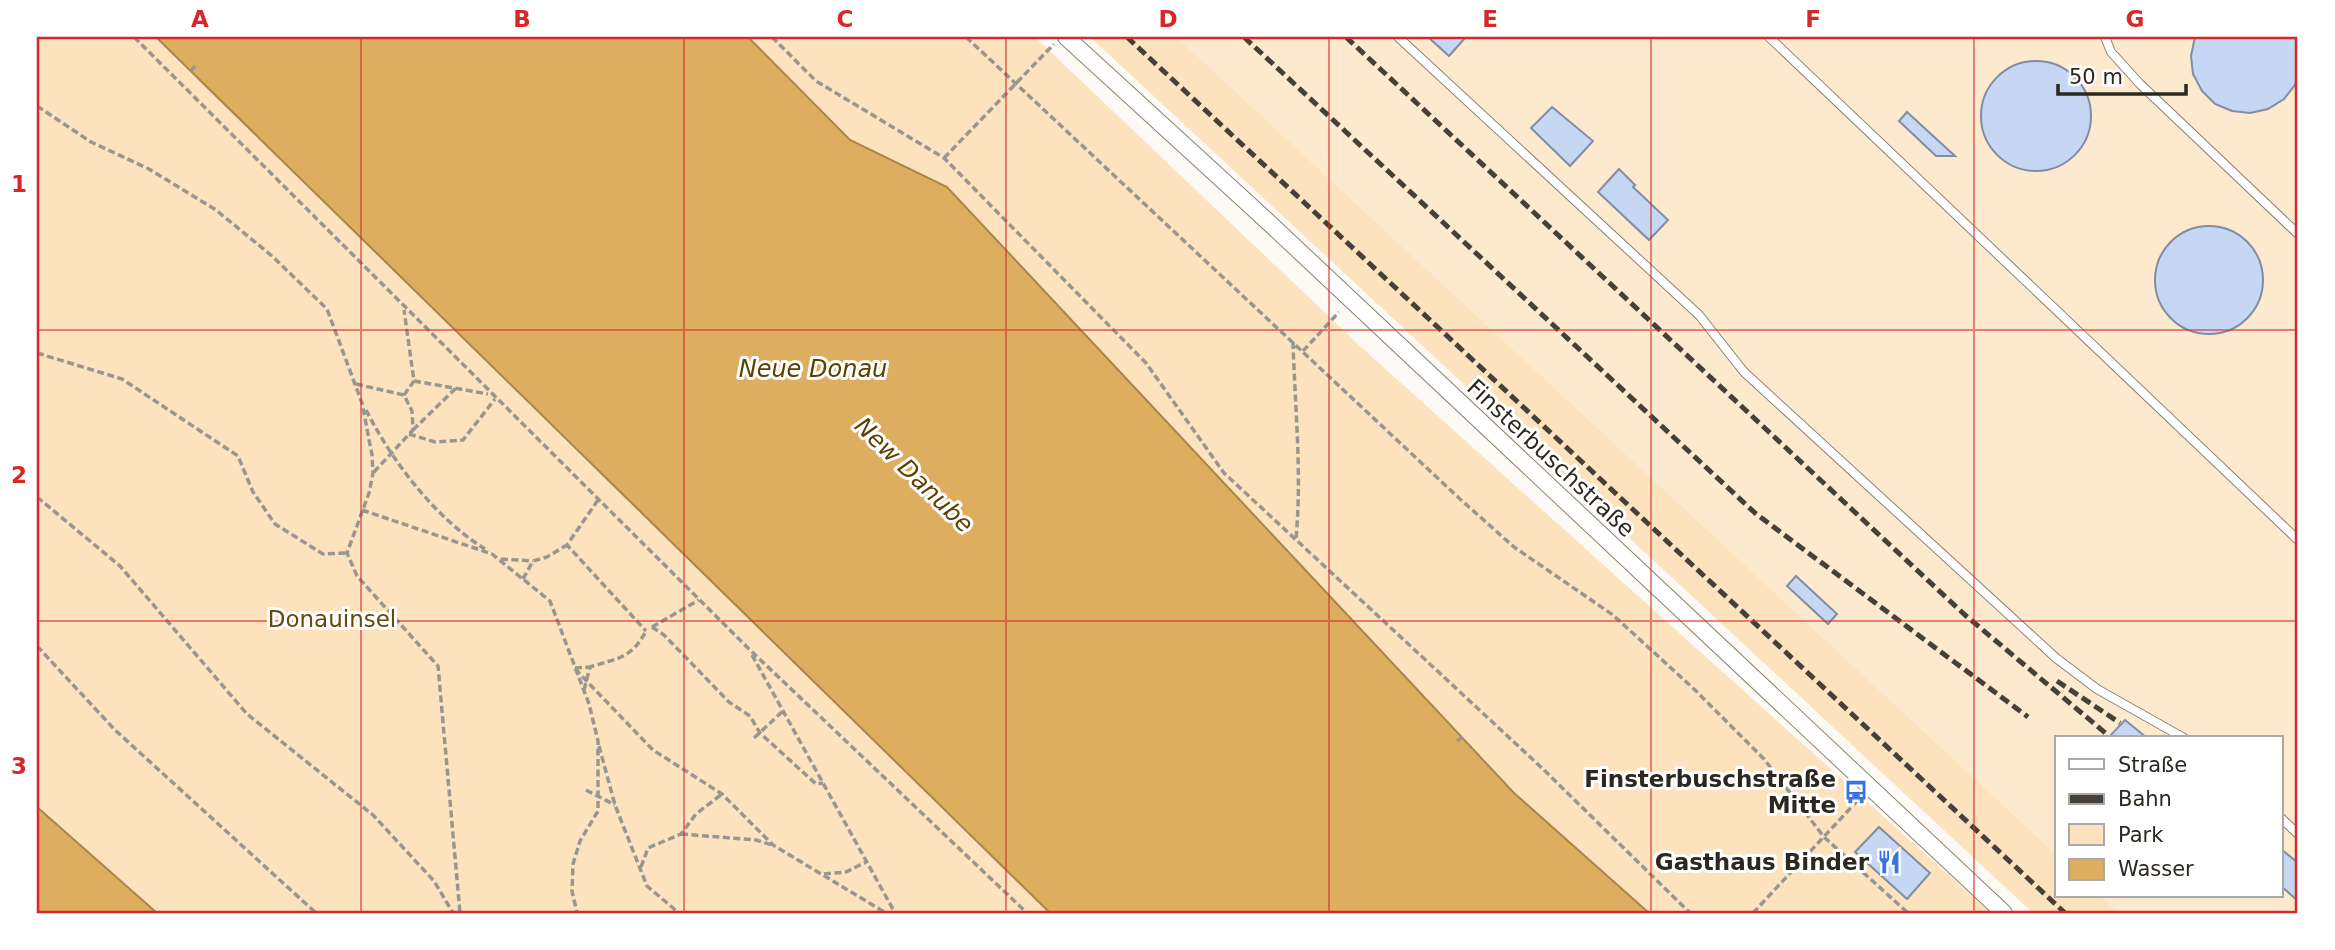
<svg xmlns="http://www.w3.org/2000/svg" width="2335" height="950" font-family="'DejaVu Sans',sans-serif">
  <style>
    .built { fill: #fdeace }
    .green { fill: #fce3be }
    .water { fill: #ddad60; stroke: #a8854c; stroke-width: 2 }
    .building { fill: #c6d7f4; stroke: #818da0; stroke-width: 2 }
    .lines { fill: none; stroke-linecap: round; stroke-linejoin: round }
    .service-casing { stroke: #8e816e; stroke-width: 10 }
    .minor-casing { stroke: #8e816e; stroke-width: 18 }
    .path { stroke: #999690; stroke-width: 3.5; stroke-dasharray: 7 3.5; stroke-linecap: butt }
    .service { stroke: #fff; stroke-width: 8 }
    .minor { stroke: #fff; stroke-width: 16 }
    .rail { stroke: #454039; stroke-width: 5; stroke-dasharray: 10 5; stroke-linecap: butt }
    .grid { fill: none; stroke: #d62828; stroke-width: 2; stroke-opacity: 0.55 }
    .labels { text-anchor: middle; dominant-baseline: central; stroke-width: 6; stroke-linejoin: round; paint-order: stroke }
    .street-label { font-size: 23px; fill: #2c271f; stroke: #fff }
    .park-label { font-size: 23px; fill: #674809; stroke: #fff }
    .poi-label { font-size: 23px; font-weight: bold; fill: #2c271f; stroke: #fff; text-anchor: end }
    .water-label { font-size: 24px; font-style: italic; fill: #5f4000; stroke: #fff }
    .neatline { fill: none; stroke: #d62828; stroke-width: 2.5 }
    .grid-label { font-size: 23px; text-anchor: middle; font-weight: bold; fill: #d62828 }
  </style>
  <rect width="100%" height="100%" fill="#fdfaf6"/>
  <path class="built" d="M1177,37H2298V913H2118L2101,896H2281V738H2057V855Z"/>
  <path class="green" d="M37,37H156L1050,913H157L37,807Z
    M748,37H1035L1361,347L1991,913H1649L1514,793L947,187L850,140Z
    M1090,37H1177L2057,855V896H2101L2118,913H2033Z"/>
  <path class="water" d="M156,37H748L850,140L947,187L1514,793L1649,913H1050Z
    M37,807L157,913H37Z"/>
  <path class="building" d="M1428,37H1466L1449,56Z
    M2195,37H2298V75L2295,85L2284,99L2268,109L2250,113L2232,111L2215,104L2202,91L2193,74L2191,56Z
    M1981 116a55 55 0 1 1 110 0a55 55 0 1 1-110 0Z
    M1552,107L1593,141L1570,166L1531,128Z
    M1907,112L1955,156H1936L1899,121Z
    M1619,169L1635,185L1633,187L1668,220L1649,240L1598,192Z
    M2155 280a54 54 0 1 1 108 0a54 54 0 1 1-108 0Z
    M1796,576L1837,614L1828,624L1787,586Z
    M2125,720L2147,738H2108Z
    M1879,827L1930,873L1907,899L1855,852Z
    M2281,849L2298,863V901L2281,886Z"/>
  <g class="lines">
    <g class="service-casing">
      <path id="service" d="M1398,37L1699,315L1744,372L2056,658L2097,689L2184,738
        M1769,37L2298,540
        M2105,37L2111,52L2140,84L2298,234
        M2281,818L2298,834"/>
    </g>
    <g class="minor-casing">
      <path id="minor" d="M1066,37L1265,219L2004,913"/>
    </g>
    <path class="path" d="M134,37L749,649L1027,913
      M772,37L816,81L944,158L1146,363L1224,473L1543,769L1690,913
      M966,37L1460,499L1514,547L1613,615L1694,689L1764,759L1824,837L1908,913
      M191,71L195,66
      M37,106L91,142L149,169L216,210L272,256L327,309L362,403L372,455L373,473L369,493L347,553L357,576L438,666L460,913
      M944,158L1054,44
      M1293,342C1295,408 1302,473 1296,539
      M1303,351L1339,312
      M37,353L122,379L238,456L253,492L275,524L323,554L346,553
      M414,381L488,394
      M356,384L404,395L412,411L413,430L373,473
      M404,395L414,381L404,310
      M366,410C392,461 435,518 485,549
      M413,430L456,388
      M409,434L435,442L463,440L495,399
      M37,497L120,566L247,714L373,815L434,881L453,913
      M598,500L567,545L646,631
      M362,510L492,554L550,601L589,704L598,741V811L580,841L573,864L572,891L577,913
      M501,559L533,561
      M523,579L533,561L547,557L567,545
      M652,627L664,635L729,702L750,716L760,733L816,784L823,783
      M652,627L699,600
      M37,646L115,730L316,913
      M752,655L894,911
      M575,668L590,667
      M575,669L653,750L722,794L773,845L886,913H895
      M584,690L590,667C618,658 631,659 646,631
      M754,738L783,711
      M1457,741L1463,737
      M599,746L615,805L647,886L679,913
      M586,790L615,805
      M681,834L756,840L772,845
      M641,867L648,848L681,834L696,814L722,794
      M824,874L846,872L866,862
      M1753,913L1859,799"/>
    <use href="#service" class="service"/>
    <use href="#minor" class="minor"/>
    <path class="rail" d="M1127,37L2065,913
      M1244,37L1755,513L2028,717
      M1346,37L1965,615L2109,736
      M2057,681L2120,723"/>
  </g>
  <path class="grid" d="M361,37V913M684,37V913M1006,37V913M1329,37V913M1651,37V913M1974,37V913M37,330H2298M37,621H2298"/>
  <defs>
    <g id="bus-bare" transform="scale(1.89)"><path d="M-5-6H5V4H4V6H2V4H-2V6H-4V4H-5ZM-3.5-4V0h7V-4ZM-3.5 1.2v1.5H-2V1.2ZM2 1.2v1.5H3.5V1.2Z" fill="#3873e2" stroke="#fff" stroke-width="2.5" paint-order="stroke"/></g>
    <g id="restaurant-bare" transform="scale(1.89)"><path d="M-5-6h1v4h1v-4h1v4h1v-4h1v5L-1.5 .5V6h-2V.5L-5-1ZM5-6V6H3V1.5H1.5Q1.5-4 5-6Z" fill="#3873e2" stroke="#fff" stroke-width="2.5" paint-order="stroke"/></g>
  </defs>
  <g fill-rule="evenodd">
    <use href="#bus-bare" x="1856" y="792"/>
    <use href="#restaurant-bare" x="1889" y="862"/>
  </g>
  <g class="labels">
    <g class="street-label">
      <text transform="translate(1551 458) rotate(43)">Finsterbuschstraße</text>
    </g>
    <g class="park-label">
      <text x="332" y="619">Donauinsel</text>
    </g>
    <g class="poi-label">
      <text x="1836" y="779">Finsterbuschstraße<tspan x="1836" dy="26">Mitte</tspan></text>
      <text x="1869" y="862">Gasthaus Binder</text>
    </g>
    <g class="water-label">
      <text x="813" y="369">Neue Donau</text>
      <text transform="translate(914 475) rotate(44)">New Danube</text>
    </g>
  </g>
  <rect width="2335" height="950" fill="none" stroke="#ffffff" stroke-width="77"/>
  <rect x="2055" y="736" width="228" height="161" fill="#ffffff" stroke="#aba9a5" stroke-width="2"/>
  <rect x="2069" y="759" width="35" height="10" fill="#ffffff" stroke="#aba9a5" stroke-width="2"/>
  <text x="2118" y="772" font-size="21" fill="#2c271f">Straße</text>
  <rect x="2069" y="794" width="35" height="10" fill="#454039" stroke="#aba9a5" stroke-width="2"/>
  <text x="2118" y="806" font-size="21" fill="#2c271f">Bahn</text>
  <rect x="2069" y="824" width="35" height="21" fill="#fce3be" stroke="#aba9a5" stroke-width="2"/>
  <text x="2118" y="842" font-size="21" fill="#2c271f">Park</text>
  <rect x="2069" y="859" width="35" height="21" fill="#ddad60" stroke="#aba9a5" stroke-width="2"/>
  <text x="2118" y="876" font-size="21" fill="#2c271f">Wasser</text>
  <path d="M2058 84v10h128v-10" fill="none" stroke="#2c271f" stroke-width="3.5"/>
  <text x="2069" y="84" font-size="21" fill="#2c271f" stroke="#ffffff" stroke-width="5" paint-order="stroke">50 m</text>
  <rect x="38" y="38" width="2258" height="874" class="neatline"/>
  <g class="grid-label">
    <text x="200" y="27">A</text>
    <text x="522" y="27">B</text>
    <text x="845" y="27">C</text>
    <text x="1168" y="27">D</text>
    <text x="1490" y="27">E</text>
    <text x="1813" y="27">F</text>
    <text x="2135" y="27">G</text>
    <text x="19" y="192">1</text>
    <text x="19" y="483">2</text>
    <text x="19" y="774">3</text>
  </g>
</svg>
